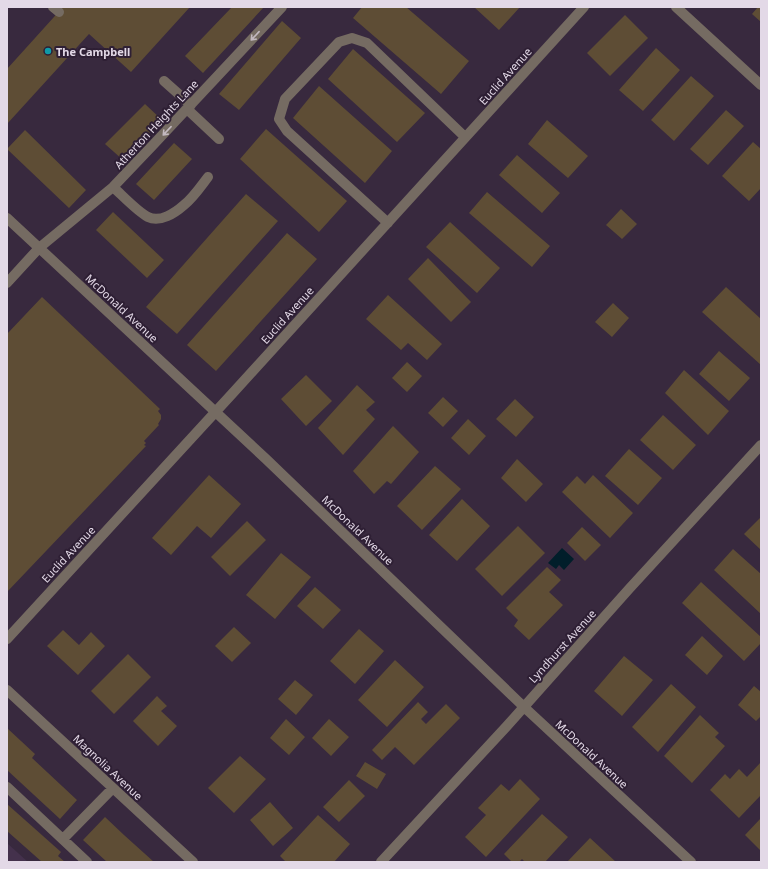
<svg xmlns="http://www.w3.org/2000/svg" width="768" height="869" font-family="'Noto Sans',sans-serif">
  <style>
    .built { fill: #44314c }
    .water { fill: #011e2a }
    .building { fill: #5e4d35 }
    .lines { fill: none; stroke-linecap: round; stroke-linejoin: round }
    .minor { stroke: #756b62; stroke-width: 10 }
    .oneway { stroke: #c2b8bf }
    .culture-dot { fill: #0f9aa8; stroke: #2e1f34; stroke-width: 1.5 }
    .labels { text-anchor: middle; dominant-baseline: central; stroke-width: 4; stroke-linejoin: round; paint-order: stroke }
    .poi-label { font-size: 11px; font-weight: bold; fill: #e3d9e7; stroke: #2e1f34; text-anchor: start }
    .street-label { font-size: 11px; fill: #e3d9e7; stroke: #2e1f34 }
  </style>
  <rect width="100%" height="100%" fill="#38293e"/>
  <path class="built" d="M7,843L28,862H7Z"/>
  <path class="water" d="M562,548L574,559L564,570L559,565L556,569L548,563Z"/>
  <path class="building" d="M63,7H190L131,72L89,34L7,124V69Z
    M232,7H264L203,73L185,56Z
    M362,7H406L469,61L441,94L353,18Z
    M474,7H520L499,30Z
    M758,7H761V22L752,14Z
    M625,15L648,38L610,76L587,53Z
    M282,21L301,38L239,110L219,94Z
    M656,48L680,70L643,111L619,90Z
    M353,49L425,113L397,142L328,79Z
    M691,76L714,96L674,141L651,120Z
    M319,86L392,151L365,183L293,118Z
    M145,104L162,120L123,160L105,144Z
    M726,110L744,126L708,165L690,149Z
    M547,120L588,156L568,178L528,144Z
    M266,129L347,201L319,232L240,159Z
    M25,130L86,190L69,208L7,149Z
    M753,142L761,149V188L749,201L722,176Z
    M174,143L192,159L154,200L136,184Z
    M517,155L560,193L542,213L499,175Z
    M487,192L550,246L532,267L469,213Z
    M246,194L278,221L177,334L146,307Z
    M621,209L637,224L622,239L606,225Z
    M113,212L164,260L147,278L96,230Z
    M450,222L500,268L477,293L426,247Z
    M287,233L317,259L216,371L187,345Z
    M428,258L471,302L451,322L408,279Z
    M726,287L761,319V365L702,312Z
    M388,295L442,344L427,360L408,343L401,350L366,319Z
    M42,297L160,409L158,411L161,415V419L158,424L159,425L144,441L146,443L144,445L146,446L7,592V334Z
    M613,303L629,318L612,337L595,322Z
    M719,351L750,378L729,401L699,374Z
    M407,362L422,376L407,392L392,378Z
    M684,370L729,411L708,435L665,393Z
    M306,375L332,401L306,426L281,399Z
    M357,385L375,402L366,410L375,419L343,455L318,428Z
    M443,397L458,411L443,427L428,413Z
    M515,399L534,417L516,437L496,419Z
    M663,415L696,445L673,470L640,440Z
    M468,419L486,436L469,455L451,438Z
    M393,426L419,452L391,484L387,481L374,494L353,471Z
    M629,449L662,478L638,505L605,476Z
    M517,459L543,484L526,502L501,478Z
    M435,466L461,489L422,530L397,506Z
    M209,475L241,504L211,538L197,526L171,555L152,538Z
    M593,475L633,513L610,538L562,492L577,476L585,484Z
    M462,499L490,526L457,561L429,535Z
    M761,517V550L744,534Z
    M247,521L266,540L230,576L211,557Z
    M518,526L545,553L502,596L475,569Z
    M582,527L601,545L585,561L567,543Z
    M733,549L761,574V614L714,570Z
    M281,553L311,577L275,619L246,595Z
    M547,567L561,580L549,592L563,605L529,640L514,626L518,620L506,608Z
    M701,582L761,637V643L744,661L682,603Z
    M315,587L341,610L323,629L297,606Z
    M234,627L251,643L232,662L215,646Z
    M359,629L384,651L355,684L330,661Z
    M63,630L79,645L91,632L105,646L78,675L47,646Z
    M702,636L723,656L707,675L685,655Z
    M128,654L151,677L114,714L91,691Z
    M624,656L653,680L622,716L594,691Z
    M395,660L424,687L387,727L358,700Z
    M295,680L313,695L296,715L278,699Z
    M671,684L696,707L658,752L632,727Z
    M754,686L761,692V716L756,721L738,705Z
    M157,696L167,706L161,711L177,726L158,746L133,721Z
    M418,702L428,712L421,719L426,724L446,704L460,718L414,765L395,747L382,760L372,750Z
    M700,715L719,733L715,737L725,746L692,783L664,756Z
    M286,719L305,737L289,755L270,738Z
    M329,719L349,737L331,756L312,738Z
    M7,728L35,754L32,758L77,800L60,819L7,770Z
    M240,756L266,779L234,813L208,788Z
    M365,762L386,774L377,789L356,776Z
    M761,762V795L739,818L710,790L725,774L730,779L739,769L747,777Z
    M520,779L540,799L486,857L465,837L486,815L478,808L501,784L509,791Z
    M349,780L365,796L339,822L323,807Z
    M270,802L293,828L273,846L250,820Z
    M7,804L61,852L58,856L65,862H42L7,831Z
    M542,814L568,837L545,862H525L522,859L519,862H512L504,854Z
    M318,815L350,844L334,862H286L280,856Z
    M105,817L124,835L154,862H107L83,840Z
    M761,818V851L745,835Z
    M590,838L616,862H567Z"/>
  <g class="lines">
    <path class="minor" d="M53,7L59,12
      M676,7L761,85
      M164,81L191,105
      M187,109L219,139
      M113,187C122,195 138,212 148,217C160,223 175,213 184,205C193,198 201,186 208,177
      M7,218L266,459L524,707L691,862
      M388,223L287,131L279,119L285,99L339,42L352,38L367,43L465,137
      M7,283L39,248L113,187L153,145L282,7
      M7,639L231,395L584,7
      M7,690L193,862
      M7,787L87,862
      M63,839L113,788
      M381,862L506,727L629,589L761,445"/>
  </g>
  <defs><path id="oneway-shaft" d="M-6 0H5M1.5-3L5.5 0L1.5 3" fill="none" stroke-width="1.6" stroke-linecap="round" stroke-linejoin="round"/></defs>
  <g class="oneway">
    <use href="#oneway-shaft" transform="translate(255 36) rotate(133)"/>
    <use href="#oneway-shaft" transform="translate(167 131) rotate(133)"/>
  </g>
  <circle class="culture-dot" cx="48" cy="51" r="4"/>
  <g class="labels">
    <g class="poi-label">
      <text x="56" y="51">The Campbell</text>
    </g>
    <g class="street-label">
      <text transform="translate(505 76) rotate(-48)">Euclid Avenue</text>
      <text transform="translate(156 124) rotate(-47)">Atherton Heights Lane</text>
      <text transform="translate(122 308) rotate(43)">McDonald Avenue</text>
      <text transform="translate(287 315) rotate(-48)">Euclid Avenue</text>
      <text transform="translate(358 530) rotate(44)">McDonald Avenue</text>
      <text transform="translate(68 554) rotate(-47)">Euclid Avenue</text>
      <text transform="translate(562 646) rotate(-48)">Lyndhurst Avenue</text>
      <text transform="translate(592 754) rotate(43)">McDonald Avenue</text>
      <text transform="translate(108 767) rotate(43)">Magnolia Avenue</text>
    </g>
  </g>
  <rect width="768" height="869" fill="none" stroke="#e3d9e7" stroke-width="16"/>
</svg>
